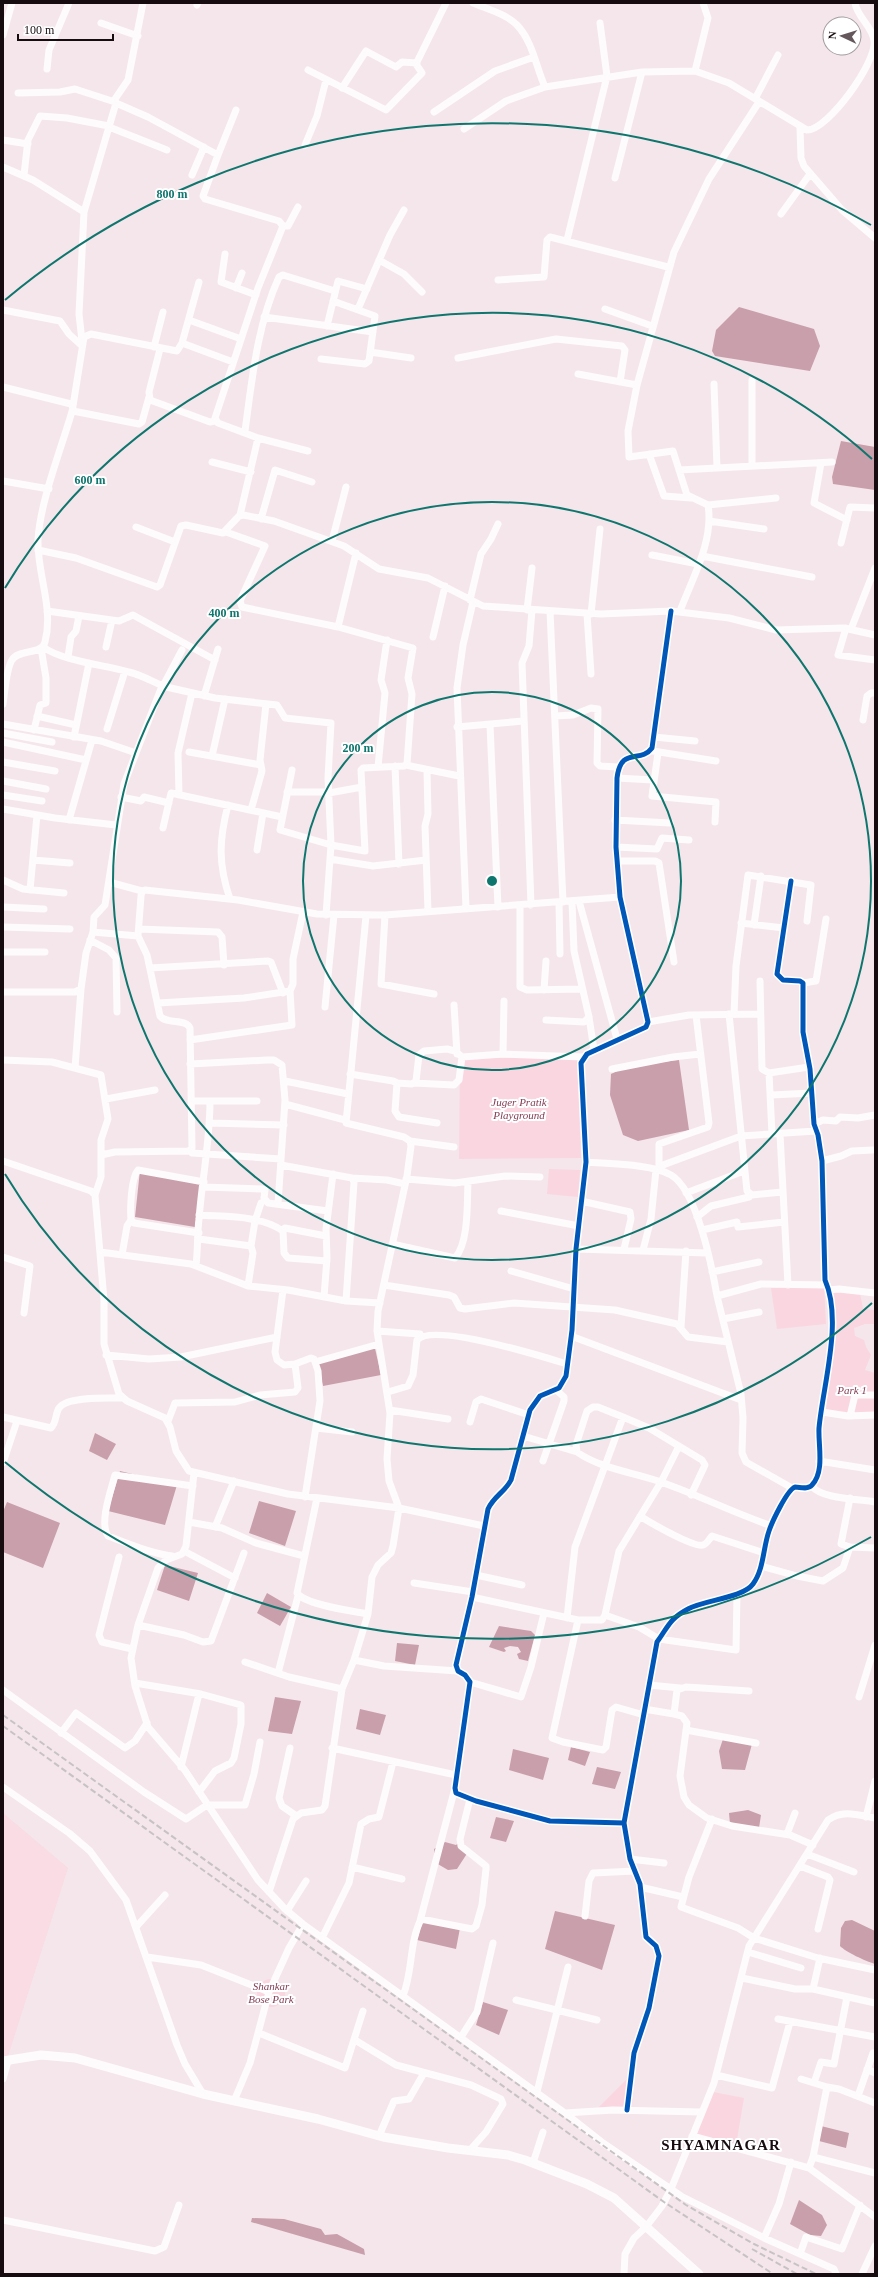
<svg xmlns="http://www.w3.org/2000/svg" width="878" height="2277" font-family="'Times New Roman',serif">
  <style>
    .built { fill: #f9dce4 }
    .green { fill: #fad6e1 }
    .water { fill: #c99fac }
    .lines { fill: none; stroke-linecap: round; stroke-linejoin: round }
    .minor { stroke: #fefbfc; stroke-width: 7 }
    .major { stroke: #fefbfc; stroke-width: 9 }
    .rail { stroke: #c7c3c5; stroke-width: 2; stroke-dasharray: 6 3; stroke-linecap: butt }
    .cycleway-casing { stroke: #fff; stroke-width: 8 }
    .cycleway { stroke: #0057b8; stroke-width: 5 }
    .ring { fill: none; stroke: #0f766e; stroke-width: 2 }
    .labels { text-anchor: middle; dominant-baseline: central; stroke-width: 4; stroke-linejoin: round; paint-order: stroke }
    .park-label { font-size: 11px; font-style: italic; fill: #823c55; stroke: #fff }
    .district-label { font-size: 15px; font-weight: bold; letter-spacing: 1px; fill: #160c0f; stroke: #fff }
    .centre { fill: #0f766e; stroke: #fff; stroke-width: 2 }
    .ring-label { font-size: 12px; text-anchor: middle; font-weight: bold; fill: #0f766e; stroke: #fff; stroke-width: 4; stroke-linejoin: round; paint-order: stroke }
  </style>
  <rect width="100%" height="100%" fill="#f5e6eb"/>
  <path class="built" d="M3,1813L68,1868L3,2072Z"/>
  <path class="green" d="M460,1058H577L581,1158L459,1159Z
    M549,1169L580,1170L578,1197L547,1194Z
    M824,1285L826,1324L777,1329L771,1288Z
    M840,1291L860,1293L863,1309L875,1310L874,1324H865L854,1328L855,1336L864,1340L866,1347L871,1355L865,1370L875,1373V1413L844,1414L826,1410L834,1338L831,1292Z
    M257 1993a14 14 0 1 1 28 0a14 14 0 1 1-28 0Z
    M633,2073L632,2109H597Z
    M708,2091L744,2098L735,2151L695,2143Z"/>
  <path class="water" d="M739,307L814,329L820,346L810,371L715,356L712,351L716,330Z
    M841,441L875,447V490L833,484L832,477Z
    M679,1060L689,1130L638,1141L623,1135L610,1095L611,1074L628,1066Z
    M140,1170L202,1182L195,1227L135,1217Z
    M374,1344L381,1375L323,1386L317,1362Z
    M95,1433L116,1444L107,1460L89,1451Z
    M120,1471L177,1485L165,1525L108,1511Z
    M259,1501L296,1511L285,1546L249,1533Z
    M7,1502L60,1523L43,1568L3,1552V1512Z
    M165,1565L198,1573L189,1601L157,1590Z
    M267,1593L291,1607L280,1626L257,1613Z
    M499,1626L531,1631L535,1635L528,1661L519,1659L517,1654L521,1652L518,1647L510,1646L504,1648L506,1651L504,1652L489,1647Z
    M397,1643L419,1645L415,1665L395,1661Z
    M275,1697L301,1701L292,1734L268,1731Z
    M360,1709L386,1715L380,1735L356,1729Z
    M723,1739L752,1744L745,1770L722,1769L719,1751Z
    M571,1747L590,1752L585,1766L568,1760Z
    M513,1749L549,1758L543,1780L509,1770Z
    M597,1767L621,1772L615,1789L592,1784Z
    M748,1810L761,1815L759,1828L730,1824L729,1813Z
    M496,1817L514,1821L506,1842L490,1838Z
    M461,1841L468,1852L457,1869L448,1870L436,1863L434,1849L445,1842L456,1845Z
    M555,1911L615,1925L602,1970L545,1949Z
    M852,1920L875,1931V1964C865,1961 846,1952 840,1946L841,1928L845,1921Z
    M423,1921L460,1928L456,1949L417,1940Z
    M483,2002L508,2010L499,2035L476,2025Z
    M821,2126L849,2133L846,2148L819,2141Z
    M799,2200L822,2215L827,2225L821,2236L810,2235L790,2224Z
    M252,2218L284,2219L321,2229L325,2235L337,2234L364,2249L365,2255L251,2222Z"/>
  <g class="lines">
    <path class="minor" d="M143,3L128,80L115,99L116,103L148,117L218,155L203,196L205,199L279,221L283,226L258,288L215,418L218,423L258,438L240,515
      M473,3C487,9 506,14 517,25C533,42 536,67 545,87L642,72L695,71L729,83L807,130C828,130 877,62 874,41C873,27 857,17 855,3
      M197,5L198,3
      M101,23L138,36
      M3,35L12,3
      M47,69L49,50L69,3
      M308,70L386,110L422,73L416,64L446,3
      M695,71L708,18L703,3
      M342,88L366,51L396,67L402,62L417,63
      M18,93L60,92L75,89L115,102
      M755,99L778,55
      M434,112L495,71L534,57
      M109,127L167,150
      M800,128L801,158L804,166L842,210L875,238
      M464,129L506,101L545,87
      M3,140L28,144
      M305,145L317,116L326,80
      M218,155L236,110
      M3,167L33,180L84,212
      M24,175L28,140L40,116L67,118L109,126
      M192,175L204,147
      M615,178L642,72
      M781,214L810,174
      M283,226H288L298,207
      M567,240L607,76L600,23
      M225,254L221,282L256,295
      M379,260L404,274L422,292
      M498,280L544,277L547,240L550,237L668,267
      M236,288L242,273
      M358,309L390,235L404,210
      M605,309L652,326
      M3,310L60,321L69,334L81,345
      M264,317L373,332
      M189,320L241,339
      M327,326L338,281L367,289
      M82,341L79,314L84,212L116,103
      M182,343L233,362
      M154,347L163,312
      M160,349L149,392L150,400L210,422L215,421
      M370,352L411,358
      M458,358L556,339L622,346L625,350L620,382
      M321,359L365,364L369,361L375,316L333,301
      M578,374L637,385
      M752,380V466
      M714,384L717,468
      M3,387L71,404L73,408C62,447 40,501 38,540C37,574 54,608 45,642C42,655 18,649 12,660C6,669 5,693 3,704
      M73,406L84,337L91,334L177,351L182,343L199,282
      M73,411L139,424L142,422L149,397
      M245,431C252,380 257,325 279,277L283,275L335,291
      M258,438L308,451
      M649,454L664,496L691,498
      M212,462L251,472
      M821,463L814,503L847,520
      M679,470L832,462
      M3,481L49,489
      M708,505L776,498
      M261,519L275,470L312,482
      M709,521L764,529
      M136,527L175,542
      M226,532L265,546L240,601L242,607L338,627L413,648L408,678L412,694L407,764L404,766L363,768L361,770L365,851L331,845L280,830L292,770
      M332,541L346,487
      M841,543L850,507L875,508
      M38,550L76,558L157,587L160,585L181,526L186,525L223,533L239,516L243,515L274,521L344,546L379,569L428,578L483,606L601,614L671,611L729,618L776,630L844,628L875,635
      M652,555L698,564
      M702,556L812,577
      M470,600L481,554L491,539L498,524
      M527,610L532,568
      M47,611L119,621L133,615L215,660
      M550,611L563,902
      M680,611C692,579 714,541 708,505L687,495L673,451L629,457L628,431L637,385L674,252L709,179L759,102
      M587,614L591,674
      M591,614L600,529
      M338,627L356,553
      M846,628L838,655L875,660
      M851,629L875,568
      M433,637L445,586
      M43,647C62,661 105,665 129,672C141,675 152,681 163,686L182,650
      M106,647L112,620
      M68,657L71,637L76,631L79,616
      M204,696L218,649
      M37,716L76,725
      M555,716L573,715L591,708L598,709L597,763L600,766L618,767
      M863,720L867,696L871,693H875
      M3,724L101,741L136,753
      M490,725L498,907
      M457,727L523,721
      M107,729L125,671
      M34,730L40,705L46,703V678L41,648
      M3,733L52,742
      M74,737L89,663
      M654,737L695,741
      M3,742L86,760
      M653,751L716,761
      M189,752L261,765
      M658,753L652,796L716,802L715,822
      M212,756L225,699
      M3,762L55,771
      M406,765L459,776
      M395,766L399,864
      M378,767L385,693L381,680L387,640
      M427,770L428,814L425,826L428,911
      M617,778L653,780
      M3,781L46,789
      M287,792H329
      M329,793L362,787
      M3,795L42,801
      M179,795L178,753L192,693
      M121,797L141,801L144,797L169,803
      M228,805C219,840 218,864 230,899
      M3,809L55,818L116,825
      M251,810L262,771L260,760L266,704
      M69,820L92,740
      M615,820L670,823
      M163,828L171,793L282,817
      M616,847L657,849L662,838L689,840
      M257,850L263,813
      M330,859L373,866L426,860
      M33,860L70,863
      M617,861H655L659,863L674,962
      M3,880L23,889L64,893
      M109,882L142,891
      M30,890L37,815
      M579,901L617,1039
      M559,902L560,954
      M572,902L574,951L589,1017L594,1050
      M520,905V987L527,990L582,989
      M531,905L522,663L529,646L532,610
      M3,907L44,909
      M466,908L457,688L463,645L473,602
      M326,915L331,845L328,778L331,723L285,718L277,705L215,698L162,686L124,784L105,905L94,917L93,932L138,936L141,896L142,891L145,890L238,900L317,914L385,915L620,897
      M385,915L381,984L434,994
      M741,923L784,928
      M754,925L761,876
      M3,927L70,929
      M139,929L218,932L222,937L224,965
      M90,940L109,950L116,958L117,1012
      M3,952H45
      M150,968L268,961L271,962L283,993
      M760,981L762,1069L769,1073L809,1067
      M803,983L816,981L826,919
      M544,990L546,961
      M3,992H75L81,989L86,953L93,932
      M158,1003L244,998L290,991L293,984V959L303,912
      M454,1005L457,1054
      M325,1007L334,915
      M729,1014L747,1191L752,1195L782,1192
      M734,1014L736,966L748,875L811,885L807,921
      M546,1020L584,1022L589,1017
      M648,1022L689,1015L760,1014
      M190,1040L292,1025L290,991
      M503,1054L504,1001
      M3,1060L52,1062L101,1075L108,1119L101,1140V1177L95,1195
      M190,1064L267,1060H274L282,1065L285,1100L278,1204
      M75,1068L81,989
      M612,1069L673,1057L700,1054
      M769,1073L772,1134
      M350,1074L393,1081L397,1083L395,1111L399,1117L437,1123
      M285,1081L348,1094
      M397,1083L412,1084L416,1081L419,1055L424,1051L447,1049L455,1051L462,1057L503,1054L583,1057
      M414,1083L454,1085L459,1080L462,1057
      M771,1095L812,1093
      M106,1099L155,1090
      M191,1101H257
      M285,1104L345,1120
      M210,1123L284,1125
      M814,1124L823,1120L836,1121L840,1117L858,1118L875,1115
      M780,1134L788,1285
      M410,1141L454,1147
      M192,1153L281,1159
      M101,1155L115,1152L189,1151L192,1148L190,1028C186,1018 167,1025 160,1016L147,955L138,936
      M3,1161L91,1191L95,1195L104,1300V1344L119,1394L127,1401L165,1418L170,1427L176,1451L189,1471L288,1494L399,1508L484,1526
      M822,1161L841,1156L852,1151L873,1150
      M586,1162C608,1164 652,1164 671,1175C697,1190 712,1267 717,1296
      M281,1165L352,1178L354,1182L346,1301
      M659,1168V1144L708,1127L709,1123L696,1015
      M352,1178L387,1180L405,1184
      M406,1179L455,1183L505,1176L540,1177
      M203,1187L262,1189L265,1190L264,1198L268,1203L328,1211
      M686,1193L744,1171
      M581,1201L630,1212L631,1219L624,1249
      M501,1211L579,1226
      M199,1215C226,1217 260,1215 283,1231L284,1253L288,1258L327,1261
      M697,1217L711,1206L749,1197
      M738,1227L784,1222
      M285,1228L326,1236
      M702,1230L737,1222
      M199,1233L134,1223L131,1220C130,1209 131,1178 138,1170L204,1182
      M199,1239L251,1246L253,1253L248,1286
      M392,1244L455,1258C469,1243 467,1202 468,1182
      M251,1246L255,1221L261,1203
      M576,1249L708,1253
      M643,1250L651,1219L656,1170L663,1165L741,1136L816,1131
      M100,1252L191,1264L248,1286L288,1290L346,1301L380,1303
      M122,1255L127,1226L131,1220
      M3,1257L30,1266L24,1313
      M196,1265C198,1250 197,1235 199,1219C202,1180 210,1141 210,1101
      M511,1271L574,1289
      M712,1272L759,1262
      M384,1285L449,1295L454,1297L460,1308L465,1309L514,1303L615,1310L677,1324L688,1337L728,1342
      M283,1290L275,1352L277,1360L284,1365L295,1364L311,1358L314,1359L318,1371L320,1401L305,1497
      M829,1290L839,1289L875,1293
      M324,1297L327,1258L326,1229L333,1174
      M723,1319L759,1312
      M681,1327L686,1251
      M377,1331L420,1334
      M571,1336L741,1400
      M106,1355L149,1359L181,1357L277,1337
      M315,1362L379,1344
      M388,1392L408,1386L413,1375L417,1340C433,1322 544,1357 567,1364
      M390,1410L448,1419
      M822,1412L848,1416L875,1415
      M850,1416L855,1395H875
      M3,1417L51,1428C57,1422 55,1414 59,1408C67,1396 108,1398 121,1398
      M168,1421L175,1403L235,1402L260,1395L295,1392L298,1388L295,1364
      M470,1422L476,1402L481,1399L529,1415
      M316,1428L352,1432
      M523,1436L577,1452
      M543,1461L564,1401V1397L555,1389
      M819,1461L875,1470
      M3,1463L17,1421
      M194,1473L186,1546L182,1554L166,1560L158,1568L138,1625L131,1658L135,1686L148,1727L184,1769L258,1880L285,1909L303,1924
      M812,1486C821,1499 859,1499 875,1502
      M792,1488L746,1462L742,1453L743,1418L741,1394L717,1296L761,1284L827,1285
      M691,1495L705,1465L702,1460L649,1428L623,1417L598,1407H593L587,1411L576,1445L577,1452C601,1469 633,1472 661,1482C698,1495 734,1513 772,1526
      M317,1498L297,1593C305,1605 353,1611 368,1614
      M640,1516C649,1522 694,1548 703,1545C707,1544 709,1539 712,1536L764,1553
      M189,1522L222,1528L256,1543L304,1556
      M215,1527L234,1481
      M850,1547L875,1548
      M184,1551L235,1578
      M172,1556C150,1553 129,1544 108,1536C99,1523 111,1490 115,1475L193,1486
      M119,1557L99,1635L102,1642L132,1649
      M761,1566L797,1576L823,1581L843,1568L850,1547L841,1544L850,1498
      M476,1575L522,1585
      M414,1583L473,1592
      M472,1597L578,1620H602L605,1615L619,1551L661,1482L679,1446
      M605,1615L639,1627L659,1639L736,1650L737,1594
      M567,1618L575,1547L623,1417
      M578,1620L552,1738L563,1742L603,1750L606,1747L612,1710L616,1707L644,1715
      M138,1625L184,1635L203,1642L211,1641L244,1553
      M354,1660L384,1666L458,1671
      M245,1662L289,1677L342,1689
      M278,1673L298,1596
      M470,1682L521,1697L531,1667L544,1613
      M135,1683L201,1694L241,1705V1724L234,1758L231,1763L215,1771L199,1792
      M649,1685L680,1688
      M3,1690L144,1792L186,1819L207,1805H245L254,1774L260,1742
      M749,1691L686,1687L677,1690L674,1714L682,1716L687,1723L680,1776L684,1797L689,1805L707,1818L732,1826L790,1835L813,1845
      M859,1697L875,1645
      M644,1709L674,1714
      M686,1730L756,1743
      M61,1733L76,1713L125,1748L135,1741L147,1723
      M290,1748L279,1798L282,1806L295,1815
      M332,1748L456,1775
      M181,1767L199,1694
      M3,1787L69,1833L90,1851L126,1900L177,2045L185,2064L203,2094
      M866,1817L875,1781
      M712,1819L689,1877L681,1907L738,1928L754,1938L818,1958L875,1970
      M624,1823L550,1821L476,1801L456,1793L455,1788L470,1682L465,1675L458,1671L456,1665L472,1597L488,1509C494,1496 505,1492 511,1480L530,1410L540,1396L559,1388L566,1376L572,1330L576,1249L586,1162L581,1063L587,1054L646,1027L648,1022L620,897L616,847L617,778C621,746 640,764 652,748L671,611
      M787,1834L795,1813
      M807,1854L854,1872
      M630,1859L664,1863
      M800,1866L828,1877L830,1880L818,1929
      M352,1867L402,1879
      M640,1887L683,1897
      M269,1892L293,1819L301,1813L322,1810L325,1806L342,1689L354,1660L368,1614L372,1577L378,1565L391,1553L393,1546L399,1508L389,1481L387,1459L390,1413L377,1331L378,1311L407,1176L411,1146L410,1141L404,1137L346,1123L366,916
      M287,1911L306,1881
      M585,1916L589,1881L593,1873L635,1871
      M420,1921L455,1788
      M137,1926L165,1895
      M322,1938L349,1883L361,1824L369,1819L379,1817L393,1762
      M748,1952L801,1968
      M147,1957L201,1965L269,1992
      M820,1958L813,1989L875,2003
      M742,1978L795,1989H813
      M403,1996C413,1971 409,1943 421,1919L472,1929L476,1926L482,1905L486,1869V1866L461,1846L460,1839L470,1799
      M516,2000L597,2020
      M778,2019L875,2037
      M259,2033L345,2068L363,2011
      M461,2037L477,2012L493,1943
      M355,2040L396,2065L471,2085L501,2099L503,2104L486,2132L470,2150
      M867,2069L875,2073
      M716,2075L772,2088L790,2022
      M3,2079L8,2061
      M801,2079L827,2087
      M814,2083L821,2062L834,2064L847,1997
      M537,2092L568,1967
      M858,2096L873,2053
      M234,2101L250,2063L269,1992L289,1948L303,1924L565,2113L613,2110L701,2112
      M627,2110L634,2053L649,2008L659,1956L656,1946L646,1937L640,1884L630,1859L624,1823L657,1642C668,1627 669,1619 688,1609C704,1600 743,1598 753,1584C764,1569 763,1548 769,1531C772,1522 787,1490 795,1487C800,1487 808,1490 812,1485C825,1471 818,1445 819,1428C823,1385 843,1321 825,1280L822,1161L818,1135L814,1124L810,1069L803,1032V983L800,981L783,980L777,974L791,881
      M565,2113L603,2143L681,2196L764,2238L779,2204L791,2162
      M379,2136L394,2101L409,2099L424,2073
      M692,2136L809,2168L875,2217
      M813,2157L875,2173
      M533,2163L543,2132
      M809,2168L813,2157L827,2087L839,2089L875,2103
      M3,2220L155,2251L164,2247L179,2205
      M764,2238L834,2269L836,2274
      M800,2254L806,2237L842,2249L860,2205
      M624,2274L625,2254L634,2238L646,2227L662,2206L671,2189L714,2083L749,1946L754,1938L828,1820C843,1809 858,1815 875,1818
      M862,2274L875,2246"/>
    <path class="major" d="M3,2061L41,2055L75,2058L203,2094L318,2119L383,2137L448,2148L508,2155L525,2160L587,2184L614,2198L699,2274"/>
    <path class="rail" d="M3,1715L686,2205L754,2244L816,2274
      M3,1726L664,2202L773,2274
      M752,2249L797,2274"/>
    <g class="cycleway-casing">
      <path id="cycleway" d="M624,1823L550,1821L476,1801L456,1793L455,1788L470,1682L465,1675L458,1671L456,1665L472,1597L488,1509C494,1496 505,1492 511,1480L530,1410L540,1396L559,1388L566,1376L572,1330L576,1249L586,1162L581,1063L587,1054L646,1027L648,1022L620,897L616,847L617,778C621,746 640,764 652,748L671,611
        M627,2110L634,2053L649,2008L659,1956L656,1946L646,1937L640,1884L630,1859L624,1823L657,1642C668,1627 669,1619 688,1609C704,1600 743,1598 753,1584C764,1569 763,1548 769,1531C772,1522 787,1490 795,1487C800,1487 808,1490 812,1485C825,1471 818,1445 819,1428C823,1385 843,1321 825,1280L822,1161L818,1135L814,1124L810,1069L803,1032V983L800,981L783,980L777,974L791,881"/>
    </g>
    <use href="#cycleway" class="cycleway"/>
  </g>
  <g class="ring">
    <circle cx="492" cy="881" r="189"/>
    <circle cx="492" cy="881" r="379"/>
    <path d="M872 1303A568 568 0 0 1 5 1174M5 588A568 568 0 0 1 872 459"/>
    <path d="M871 1537A758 758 0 0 1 5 1462M5 300A758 758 0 0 1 871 225"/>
  </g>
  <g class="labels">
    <g class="park-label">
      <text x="519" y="1102">Juger Pratik<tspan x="519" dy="13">Playground</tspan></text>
      <text x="852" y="1390">Park 1</text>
      <text x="271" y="1986">Shankar<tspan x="271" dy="13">Bose Park</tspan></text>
    </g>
    <g class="district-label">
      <text x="721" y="2145">SHYAMNAGAR</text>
    </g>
  </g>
  <circle cx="492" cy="881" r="6" class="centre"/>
  <g class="ring-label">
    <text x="172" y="198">800 m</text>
    <text x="90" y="484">600 m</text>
    <text x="224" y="617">400 m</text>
    <text x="358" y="752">200 m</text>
  </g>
  <rect width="878" height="2277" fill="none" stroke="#160c0f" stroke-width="8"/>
  <g transform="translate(842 36) rotate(274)"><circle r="19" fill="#ffffff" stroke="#a29e9f"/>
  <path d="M0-3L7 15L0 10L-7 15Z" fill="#64585c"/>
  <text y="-6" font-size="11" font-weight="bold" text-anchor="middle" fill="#160c0f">N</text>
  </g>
  <path d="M18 34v6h95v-6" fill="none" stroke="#160c0f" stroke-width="2"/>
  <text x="24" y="34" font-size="12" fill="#160c0f" stroke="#ffffff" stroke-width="3" paint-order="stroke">100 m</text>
</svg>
